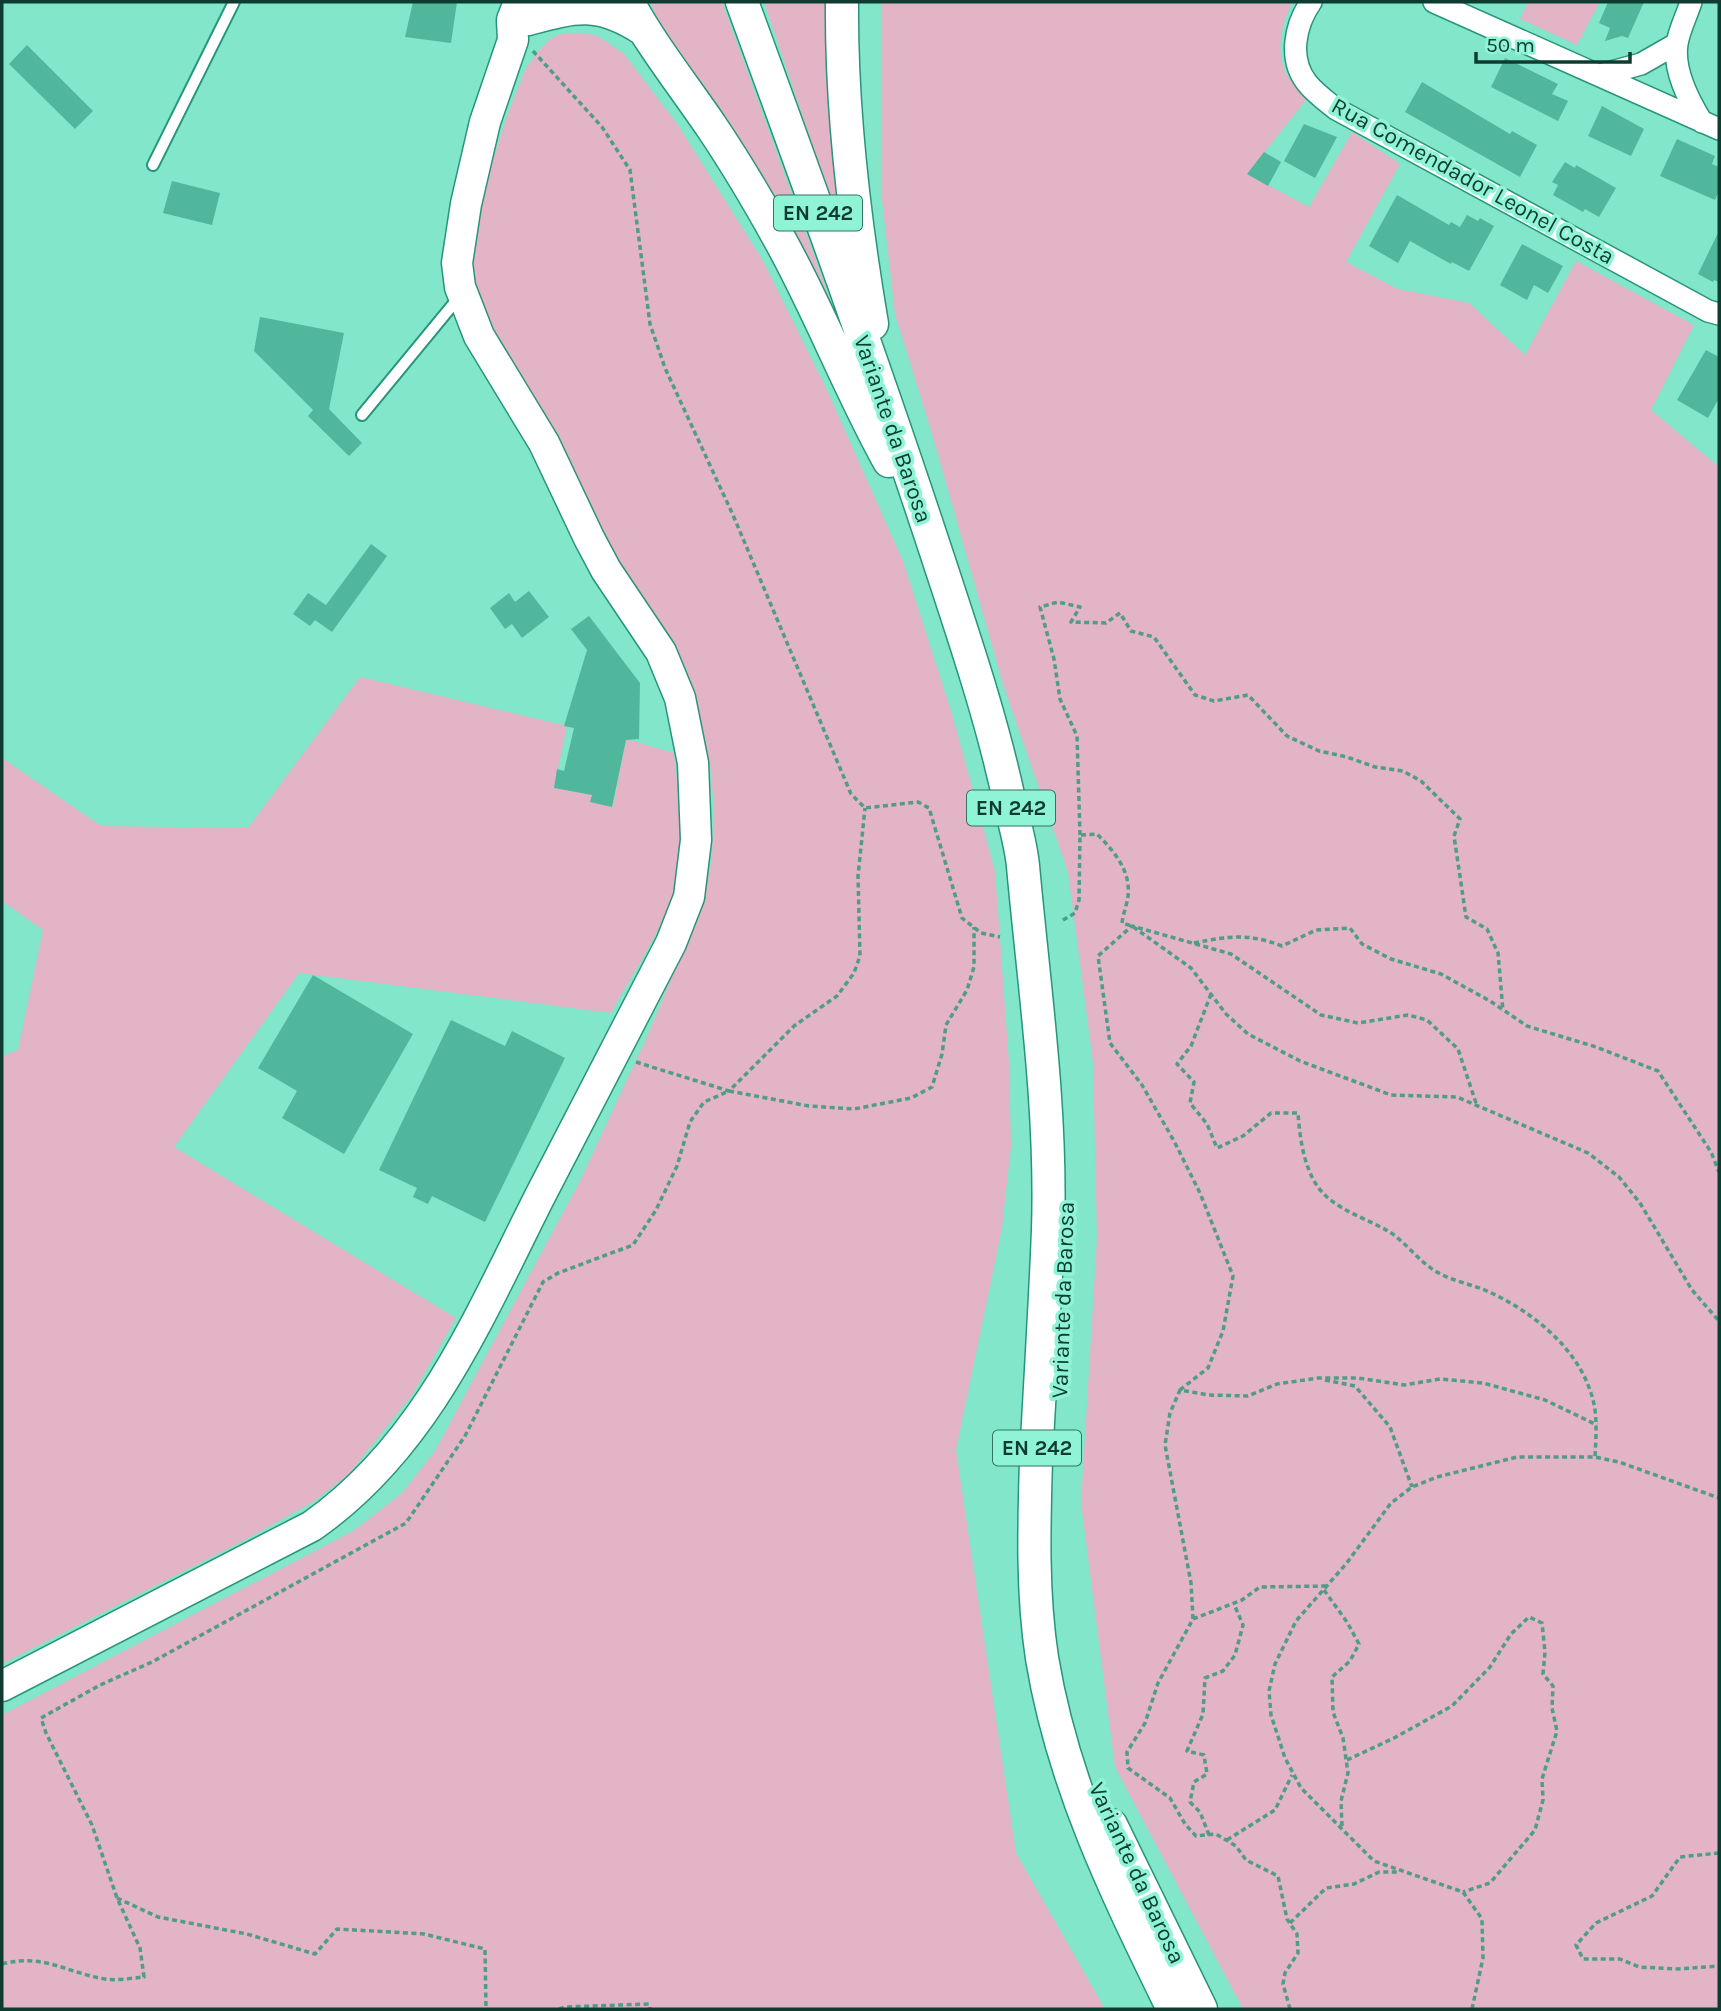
<svg xmlns="http://www.w3.org/2000/svg" width="1721" height="2011" font-family="Karla,sans-serif">
  <style>
    .green { fill: #e3b3c6 }
    .building { fill: #51b79c }
    .lines { fill: none; stroke-linecap: round; stroke-linejoin: round }
    .service-casing { stroke: #27957b; stroke-width: 14 }
    .minor-casing { stroke: #27957b; stroke-width: 24 }
    .secondary-casing { stroke: #27957b; stroke-width: 33 }
    .primary-casing { stroke: #27957b; stroke-width: 35 }
    .path { stroke: #4f9c88; stroke-width: 3.5; stroke-dasharray: 5 3.5; stroke-linecap: butt }
    .service { stroke: #fff; stroke-width: 10 }
    .minor { stroke: #fff; stroke-width: 21 }
    .secondary { stroke: #fff; stroke-width: 30 }
    .primary { stroke: #fff; stroke-width: 32 }
    .labels { text-anchor: middle; dominant-baseline: central; stroke-width: 7; stroke-linejoin: round; paint-order: stroke }
    .shield { fill: #8ff4d6; stroke: #357362; stroke-width: 2 }
    .shield-label { font-size: 21px; font-weight: bold; fill: #0f3c31 }
    .street-label { font-size: 23px; fill: #0f3c31; stroke: #8ff4d6 }
  </style>
  <rect width="100%" height="100%" fill="#81e6ca"/>
  <path class="green" d="M650,2H722L844,338L666,38Z
    M764,2H833L850,256Z
    M881,2H1292C1282,23 1275,50 1286,73C1291,82 1300,91 1306,100L1247,174L1309,207L1352,132L1400,164L1346,262L1398,289L1469,303L1525,355L1576,261L1694,325L1651,410L1719,467V2009H1243L1115,1767L1081,1503L1097,1238L1093,1062L1068,872L1003,684L933,437L895,314L881,191Z
    M1528,2H1600L1577,45L1520,19Z
    M563,33H582L598,36L624,54L678,125L763,261L827,390L903,561L952,714L995,871L1009,1062L1011,1146L1002,1228L956,1450L1016,1853L1105,2009H2V1715L353,1531L402,1493L435,1451L580,1181L646,1039L704,900L712,856L714,809L710,765L687,670L657,617L617,560L577,477L531,392L491,332L473,295L470,267L481,197L508,113L526,68L537,53L550,39Z
    M360,677L567,726L554,787L592,795L591,802L613,806L626,739L674,753C679,802 688,861 668,908C653,944 630,978 611,1013L299,973L174,1147L456,1318L412,1395L348,1475L313,1502L245,1540L2,1664V1056L18,1050L43,930L2,901V758L101,826L248,828Z"/>
  <path class="building" d="M413,2H457L451,43L405,37Z
    M1608,2H1644L1628,38L1622,36L1605,41L1610,28L1599,23Z
    M27,45L93,111L75,129L9,64Z
    M1505,58L1558,84L1552,94L1568,101L1558,121L1491,87Z
    M1422,82L1510,134L1512,131L1537,145L1520,177L1405,112Z
    M1602,106L1644,129L1631,156L1588,136Z
    M1304,124L1337,137L1315,178L1284,161Z
    M1677,139L1715,156L1712,164L1719,167V191L1715,200L1660,176Z
    M1264,152L1281,162L1268,186L1247,174Z
    M1565,162L1575,168L1576,165L1616,188L1599,217L1585,209L1583,212L1553,195L1558,185L1552,182Z
    M172,181L220,193L212,225L163,213Z
    M1397,195L1449,225L1451,222L1460,227L1467,215L1478,221L1480,218L1494,226L1469,271L1452,262L1451,264L1410,241L1398,263L1369,246Z
    M1719,231V282L1714,280L1713,282L1698,274Z
    M1522,244L1563,266L1548,293L1534,285L1527,300L1500,285Z
    M260,317L344,333L329,409L362,443L349,456L308,416L313,410L254,351Z
    M1706,350L1719,357V398L1708,418L1677,400Z
    M371,544L387,556L332,632L315,620L310,626L293,614L308,593L326,605Z
    M529,591L549,617L522,638L512,624L505,629L490,608L509,593L515,602Z
    M589,616L640,683L639,739L626,740L612,807L590,802L592,795L554,788L557,769L564,771L574,728L564,726L587,650L571,629Z
    M313,975L413,1034L344,1154L282,1118L297,1091L258,1068Z
    M451,1020L505,1046L512,1031L565,1058L485,1222L432,1196L428,1204L413,1197L417,1188L379,1170Z"/>
  <g class="lines">
    <g class="service-casing">
      <path id="service" d="M153,165L234,2
        M362,415L460,296"/>
    </g>
    <g class="minor-casing">
      <path id="minor" d="M1311,2C1295,25 1288,59 1307,83C1315,93 1326,101 1336,109L1708,311L1719,314
        M1434,2L1719,129
        M1691,2C1687,15 1679,30 1677,44C1673,69 1689,101 1702,122
        M1600,75L1641,64L1676,44"/>
    </g>
    <g class="secondary-casing">
      <path id="secondary" d="M2,1686L312,1526C426,1446 478,1319 539,1198C583,1113 627,1028 671,943L689,897L696,840L693,763L680,698L661,652L606,570L589,538L544,443L479,336L460,287L457,263L466,204L485,122L513,40L512,20L519,2"/>
    </g>
    <g class="primary-casing">
      <path id="primary" d="M628,2C652,46 683,85 711,126C736,163 759,202 780,240C820,312 849,389 889,461
        M742,2C810,188 878,375 940,564C966,643 993,723 1010,804C1015,825 1021,845 1023,866C1034,987 1052,1108 1048,1230C1045,1307 1040,1383 1036,1460C1034,1526 1032,1593 1042,1658C1063,1786 1117,1894 1173,2009
        M842,2C841,109 854,218 872,324
        M528,19C576,6 598,0 643,29
        M1111,1825L1201,2009"/>
    </g>
    <path class="path" d="M533,51L602,127L630,170L650,324L665,368L733,515L851,794L865,808L918,802L929,808L962,918L981,933L1000,937
      M1080,835L1077,736L1060,699L1054,659L1040,607L1058,602L1080,607L1071,622L1106,623L1120,613L1131,631L1154,637L1195,695L1214,701L1248,695L1287,736L1319,751L1347,757L1375,767L1403,771L1421,781L1460,819L1454,836L1466,917L1487,929L1498,953L1503,1011
      M1063,920L1075,913L1079,900L1080,835L1097,834C1114,851 1131,871 1128,896C1127,905 1123,914 1122,923L1132,926L1191,968L1226,1014L1248,1034L1300,1061L1391,1095L1457,1097L1588,1153L1619,1177L1640,1203L1692,1290L1719,1321
      M1194,943C1230,936 1248,933 1282,946L1316,930L1350,928L1362,944L1391,959L1441,974L1490,1001L1527,1026L1596,1047L1658,1071L1711,1152L1719,1172
      M1211,994L1191,1046L1177,1064L1194,1082L1190,1103L1207,1124L1217,1148L1243,1136L1271,1113H1298C1300,1141 1305,1178 1327,1197C1344,1212 1369,1220 1388,1231C1406,1242 1419,1262 1437,1272C1452,1281 1471,1284 1487,1291C1530,1310 1576,1346 1591,1393C1598,1413 1596,1436 1595,1457
      M636,1062L729,1091L794,1026L837,996L854,973L860,956L858,876L865,808
      M1325,1380L1355,1386L1390,1427L1412,1487
      M1180,1390L1208,1368L1223,1331L1233,1276L1200,1193L1174,1141L1142,1085L1110,1043L1098,956L1132,926L1231,954L1321,1015L1358,1023L1408,1015L1427,1020L1458,1049L1476,1103
      M1324,1590L1347,1622L1359,1644L1350,1661L1332,1677L1333,1712L1343,1738L1348,1773L1341,1801L1342,1827
      M1193,1619L1191,1583L1165,1445L1170,1413L1180,1390L1209,1395L1248,1396L1277,1384L1318,1378H1357L1404,1385L1440,1379L1483,1383L1545,1400L1597,1425
      M1347,1760L1394,1738L1452,1706L1490,1667L1511,1634L1529,1617L1542,1623L1545,1652L1543,1674L1553,1686L1552,1708L1557,1731L1542,1779L1543,1800L1535,1830L1490,1883L1463,1892
      M1209,1835L1200,1812L1190,1802L1194,1782L1207,1774L1204,1755L1187,1751L1203,1714L1205,1678L1223,1671L1235,1655L1243,1625L1234,1604
      M1227,1840L1275,1810L1292,1775
      M1719,1853L1680,1857L1652,1896L1596,1923L1576,1945L1583,1959H1620L1639,1967L1678,1969L1719,1966
      M117,1898L158,1917L247,1934L315,1954L337,1929L424,1934L485,1949L486,2009
      M1290,1923L1326,1888L1354,1884L1379,1872H1400
      M2,1964C44,1953 67,1973 105,1979C117,1981 132,1978 144,1977L140,1948L117,1898L92,1825L46,1733L41,1718L100,1685L152,1662L406,1523L465,1436L543,1282L558,1273L633,1245L656,1210L677,1166L690,1122L704,1102L729,1091L809,1106L854,1109L911,1098L932,1087L942,1054L946,1025L967,990L974,967V927
      M559,2009L565,2007L649,2004L650,2009
      M1290,2009L1283,1984L1285,1973L1298,1953L1297,1934L1287,1919L1278,1876L1246,1860L1236,1846L1216,1834L1196,1836L1185,1824L1170,1798L1128,1768L1127,1752L1145,1723L1158,1683L1193,1619L1242,1600L1260,1587L1327,1586
      M1472,2009L1483,1958L1482,1919L1463,1892L1374,1861L1301,1788L1285,1758L1271,1715L1269,1691L1275,1664L1296,1621L1346,1564L1391,1503L1412,1487L1437,1477L1517,1457H1595L1619,1462L1719,1498"/>
    <use href="#service" class="service"/>
    <use href="#minor" class="minor"/>
    <use href="#secondary" class="secondary"/>
    <use href="#primary" class="primary"/>
  </g>
  <g class="labels">
    <g class="shield">
      <rect x="774" y="195.5" width="88" height="35" rx="5"/>
      <rect x="967" y="790.5" width="88" height="35" rx="5"/>
      <rect x="993" y="1430.5" width="88" height="35" rx="5"/>
    </g>
    <g class="shield-label">
      <text x="818" y="213">EN 242</text>
      <text x="1011" y="808">EN 242</text>
      <text x="1037" y="1448">EN 242</text>
    </g>
    <g class="street-label">
      <text transform="translate(1473 181) rotate(29)">Rua Comendador Leonel Costa</text>
      <text transform="translate(893 429) rotate(71)">Variante da Barosa</text>
      <text transform="translate(1063 1300) rotate(-88)">Variante da Barosa</text>
      <text transform="translate(1137 1873) rotate(65)">Variante da Barosa</text>
    </g>
  </g>
  <rect width="1721" height="2011" fill="none" stroke="#0f3c31" stroke-width="7"/>
  <path d="M1476 52v10h154v-10" fill="none" stroke="#0f3c31" stroke-width="3.5"/>
  <text x="1486" y="52" font-size="21" fill="#0f3c31" stroke="#8ff4d6" stroke-width="5" paint-order="stroke">50 m</text>
</svg>
